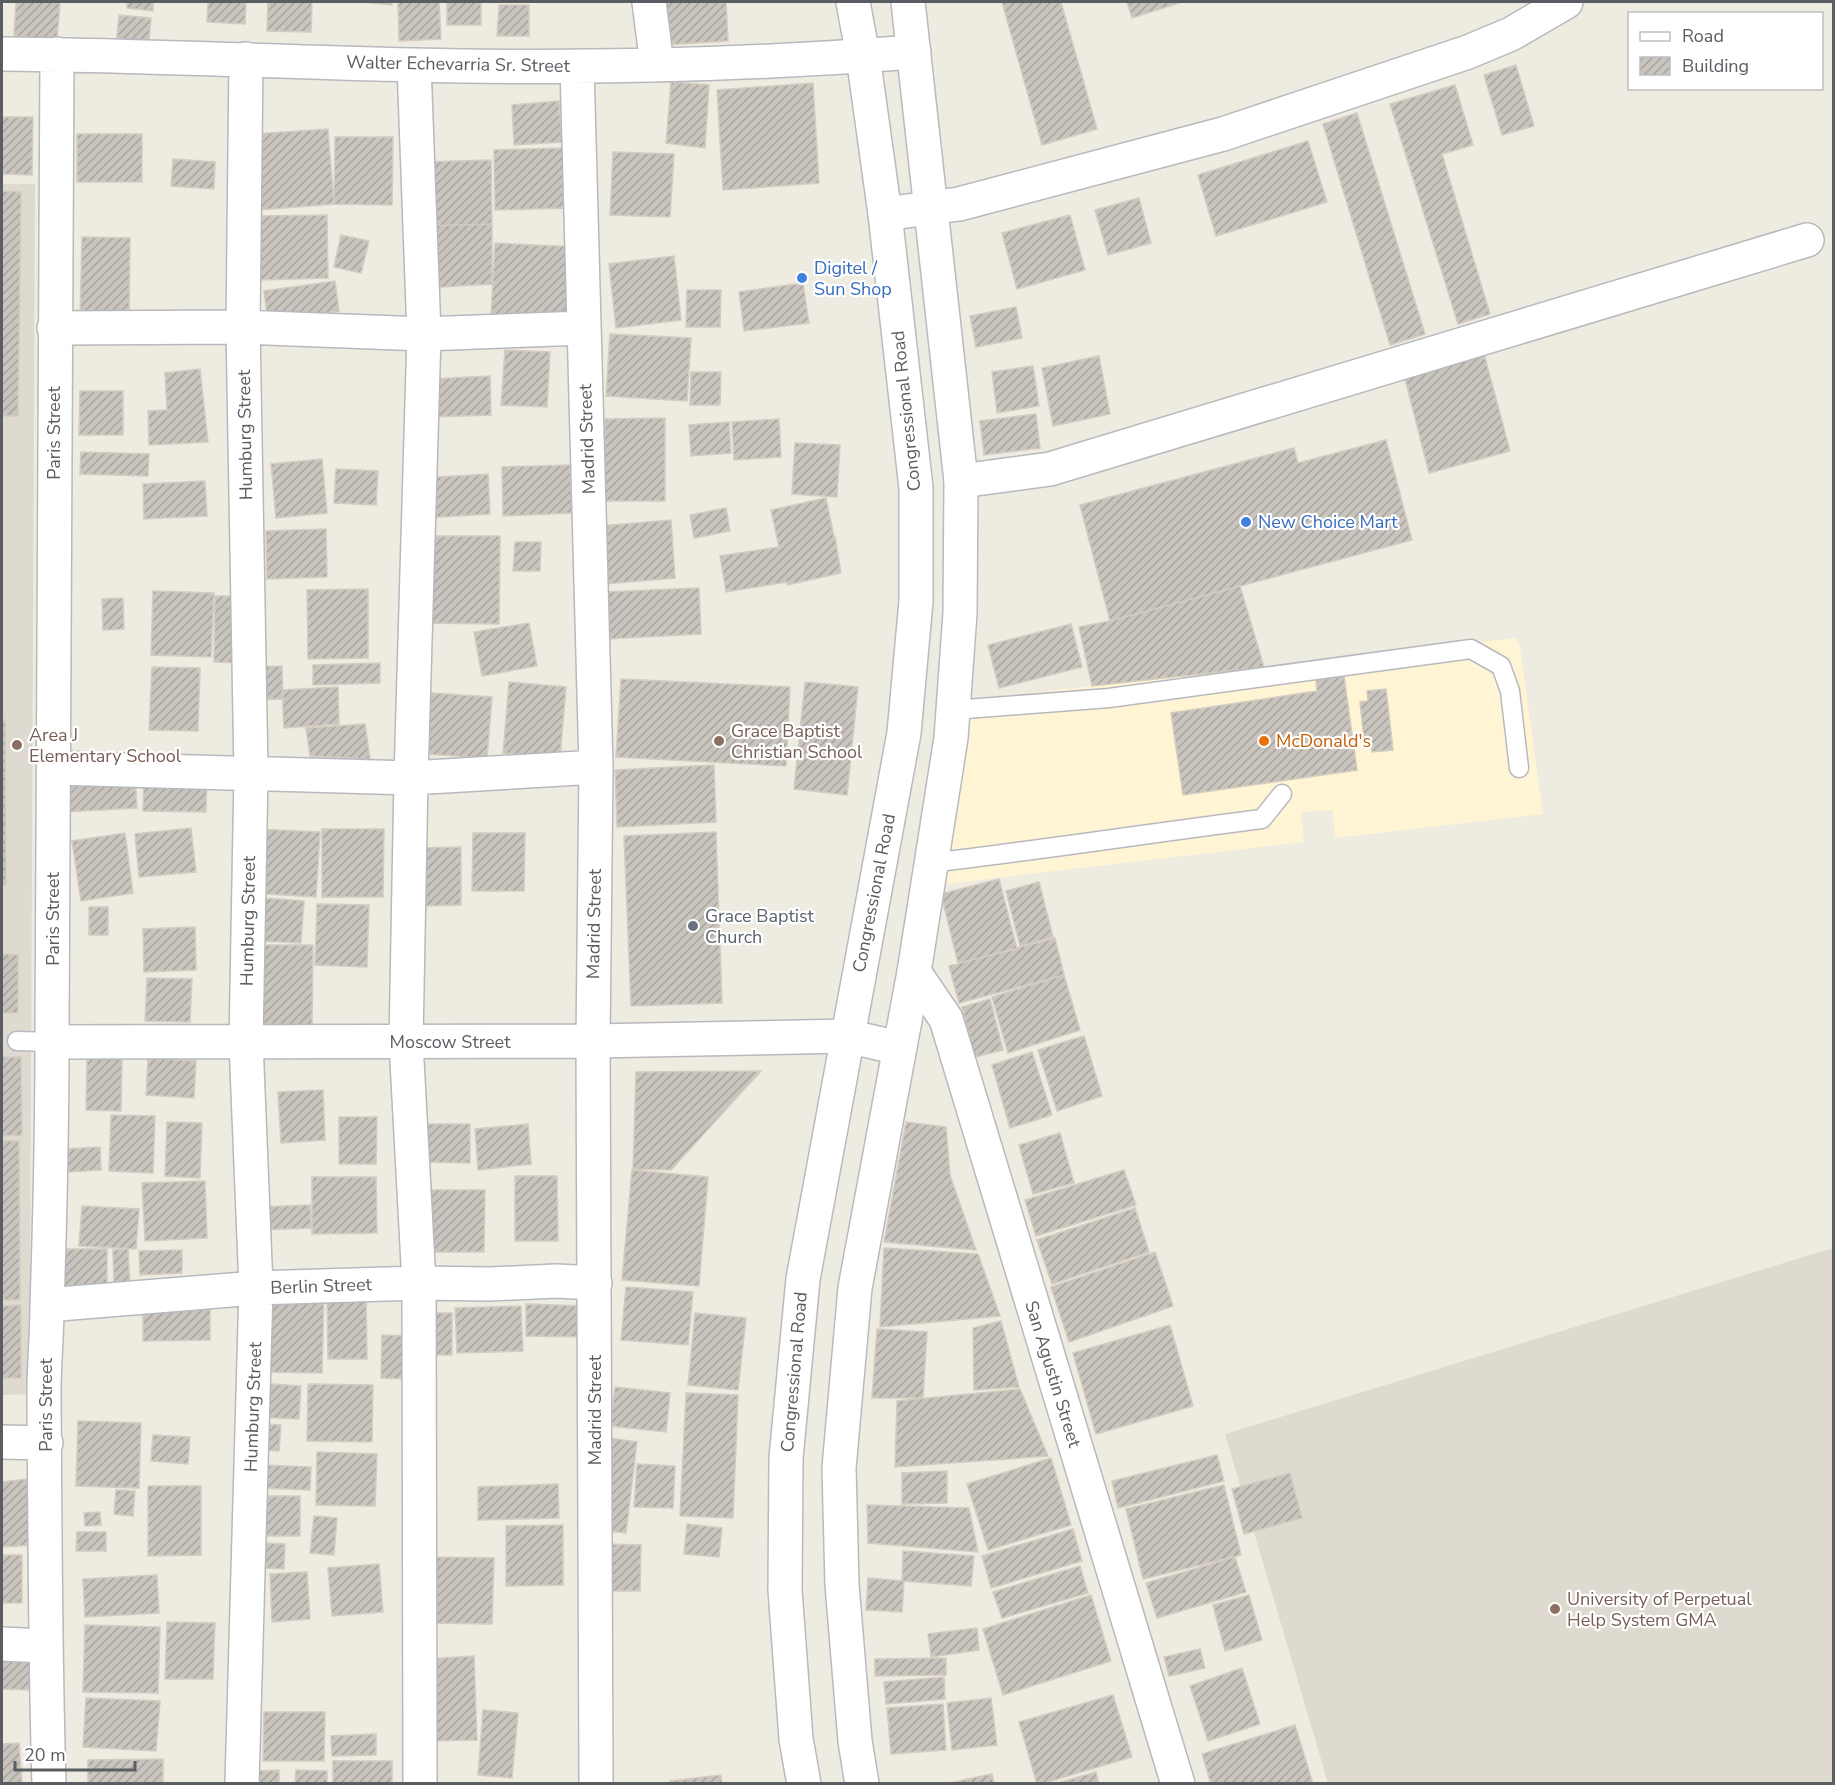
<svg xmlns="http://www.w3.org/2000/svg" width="1835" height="1785" font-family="'Nunito Sans',sans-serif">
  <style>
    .commercial { fill: #fff5d5 }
    .education { fill: #dedad0 }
    .building { fill: url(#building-hatch); stroke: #d3ccbf; stroke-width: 1.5 }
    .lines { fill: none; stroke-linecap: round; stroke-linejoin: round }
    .service-casing { stroke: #b7b9bf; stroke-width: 21 }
    .minor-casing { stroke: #b7b9bf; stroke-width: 36 }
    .secondary-casing { stroke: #b7bbc1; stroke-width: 36 }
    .service { stroke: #fff; stroke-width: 18 }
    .minor { stroke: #fff; stroke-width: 33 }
    .secondary { stroke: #fff; stroke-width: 33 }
    .shop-dot { fill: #3f7fe0; stroke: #fff; stroke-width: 2 }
    .education-dot { fill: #8d6e63; stroke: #fff; stroke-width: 2 }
    .food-dot { fill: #e8710a; stroke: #fff; stroke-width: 2 }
    .worship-dot { fill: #6b7280; stroke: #fff; stroke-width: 2 }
    .labels { text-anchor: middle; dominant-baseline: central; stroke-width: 4.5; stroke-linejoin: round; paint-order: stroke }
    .street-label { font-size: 18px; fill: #5a5e63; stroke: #fff }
    .shop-label { font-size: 18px; fill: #366cbe; stroke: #fff; text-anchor: start }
    .education-label { font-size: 18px; fill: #785e54; stroke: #fff; text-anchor: start }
    .food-label { font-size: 18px; fill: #c56008; stroke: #fff; text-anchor: start }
    .worship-label { font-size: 18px; fill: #5b616d; stroke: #fff; text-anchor: start }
  </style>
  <defs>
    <pattern id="building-hatch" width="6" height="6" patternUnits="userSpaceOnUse" patternTransform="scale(1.5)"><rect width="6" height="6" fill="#c9c5be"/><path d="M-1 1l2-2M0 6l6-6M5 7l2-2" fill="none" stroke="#a6a39e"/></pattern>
  </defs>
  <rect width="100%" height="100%" fill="#eeebe1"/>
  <path class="commercial" d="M1516,638L1520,648L1543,814L1335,838L1333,810L1301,812L1304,842L927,886L953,702Z"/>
  <path class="education" d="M2,184H35L30,1307L33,1394L2,1395Z
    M1833,1248V1783H1328L1225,1434Z"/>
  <path class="building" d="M16,2H60L57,39L14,36Z
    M127,2H153V11L127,8Z
    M208,2H246L245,24L207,22Z
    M268,2H312L311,32L267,31Z
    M362,2H392V5Z
    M398,2H439L441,39L399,41Z
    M447,2H481V25H447Z
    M660,2H726L728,41L663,45Z
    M1002,2H1061L1097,129L1042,145Z
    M1127,2H1182L1132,18Z
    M499,5H529V36H497Z
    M119,15L151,18L148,50L116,47Z
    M1516,65L1534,126L1502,135L1484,75Z
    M671,82L709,85L705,148L666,143Z
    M813,83L819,183L723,190L717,90Z
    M1455,85L1473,145L1442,154L1490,314L1458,324L1390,104Z
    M559,101L562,142L514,145L512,105Z
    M1357,113L1425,334L1390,345L1323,124Z
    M2,117H33L32,175L2,174Z
    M328,129L334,204L259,210L254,134Z
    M77,134H142V182H77Z
    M335,137H393L392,205L334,204Z
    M1308,141L1327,202L1216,236L1198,175Z
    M566,148L568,208L495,210L494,150Z
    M613,152L674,154L670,217L610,215Z
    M173,159L215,162L214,189L171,186Z
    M491,160L492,224L424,226L423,162Z
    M2,191L21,192L18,416H2Z
    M1139,198L1151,243L1108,255L1095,210Z
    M327,215L328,278L259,280V216Z
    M1070,215L1085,270L1017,289L1002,233Z
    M492,224V284L426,288L424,226Z
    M341,235L369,241L361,273L334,267Z
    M82,237L130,238L129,320H80Z
    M495,243L577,247L573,319L491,315Z
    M674,256L681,320L616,328L609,264Z
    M335,281L339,311L268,321L264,291Z
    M803,283L809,323L744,331L739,292Z
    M687,290H721L720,327H686Z
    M1016,307L1022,338L976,347L970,316Z
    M610,334L691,338L687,401L606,396Z
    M505,350L550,352L547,407L501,405Z
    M1483,350L1510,451L1429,473L1403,371Z
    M1099,356L1110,414L1053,426L1042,368Z
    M1033,366L1039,406L997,413L992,372Z
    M200,369L208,442L149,445L148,411L167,410L165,373Z
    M691,372H721L720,405H690Z
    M490,376L491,415L431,417L430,379Z
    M80,391H123V435H79Z
    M1036,414L1040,448L984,455L980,421Z
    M665,418V501H604L605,419Z
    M779,419L781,457L734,460L732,422Z
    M729,422L731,453L691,456L689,425Z
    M1386,440L1412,540L1110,621L1080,505L1294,448L1298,463Z
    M795,443L840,445L837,497L792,494Z
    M81,452L149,454L148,476L80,474Z
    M322,459L327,513L276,518L271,464Z
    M570,465L572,513L503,516L502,467Z
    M336,469L378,471L376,505L334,503Z
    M488,474L490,514L423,518L421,478Z
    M205,481L207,516L144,519L143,484Z
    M826,498L834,537H835L841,573L787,585V582L726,592L720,556L779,547L771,510Z
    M726,508L730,531L694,538L690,515Z
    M671,520L675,578L605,584L600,526Z
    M326,529L327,577L267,579L266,531Z
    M424,536H500L499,624L422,623Z
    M515,542H541L540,571H513Z
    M1240,586L1264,667L1092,686L1079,627L1110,621Z
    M699,588L701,634L607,639L605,592Z
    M368,589V658L308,659L307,590Z
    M153,591L214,593L211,657L151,655Z
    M215,596H247L246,663L214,662Z
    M123,598L124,629L103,630L102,599Z
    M529,623L537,666L482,676L474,632Z
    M1071,624L1082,667L999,688L988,645Z
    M380,663V683L313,685V665Z
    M282,666L283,699L252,700L251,667Z
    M152,667L200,668L198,731L149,730Z
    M1344,676L1357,770L1183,795L1171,713L1317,691L1316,680Z
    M621,679L790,687L786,766L616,757Z
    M509,682L566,687L560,758L503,753Z
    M805,682L858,687L847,795L794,789Z
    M338,687L339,724L284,728L282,690Z
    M1386,689L1393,750L1372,752L1371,739L1364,740L1360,702L1368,701L1367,691Z
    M431,693L492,697L487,758L427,754Z
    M2,720H5L6,885H2Z
    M365,724L370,759L310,756L306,728Z
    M714,765L716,822L617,827L615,770Z
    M144,771L207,772L206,812L143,811Z
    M135,779L137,808L65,812L64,783Z
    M191,828L196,872L139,877L135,834Z
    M252,829L320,832L316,897L251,893Z
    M322,829H384L383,897H322Z
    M716,832L722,1003L631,1006L624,836Z
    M125,833L133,893L81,901L72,841Z
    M473,833H525L524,891H472Z
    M461,847V905L421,906V848Z
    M999,879L1017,949L958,963L941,894Z
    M1039,882L1053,937L1020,946L1006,891Z
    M264,898L304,901L301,943L261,941Z
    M317,904L369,905L367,967L315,965Z
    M89,907H108V935H89Z
    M195,927L196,970L144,972L143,929Z
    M1055,938L1064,975L959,1003L949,966Z
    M252,945H313L312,1025L254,1024Z
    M2,954L18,955V1013H2Z
    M1064,975L1080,1030L1008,1053L992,997Z
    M147,978L192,979L190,1022L145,1021Z
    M990,999L1003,1050L975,1057L962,1007Z
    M1084,1036L1102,1096L1057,1111L1038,1050Z
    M1032,1052L1052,1115L1010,1128L992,1065Z
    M2,1057H21L22,1135L2,1136Z
    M148,1058L196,1061L194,1098L146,1095Z
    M87,1059H122L121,1111L86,1110Z
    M761,1071L671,1170L633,1169L636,1072Z
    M323,1090L325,1140L281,1143L278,1092Z
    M111,1115L155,1116L153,1173L109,1171Z
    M339,1117H377L376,1164H339Z
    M167,1122L202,1123L200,1178L165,1176Z
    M906,1122L946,1127L950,1175L976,1250L884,1242Z
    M423,1124H470V1163L421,1162Z
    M528,1124L531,1164L478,1170L475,1129Z
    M1060,1133L1074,1183L1033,1194L1019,1145Z
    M2,1141H19L20,1300H2Z
    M100,1147L101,1170L67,1172L65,1149Z
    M632,1170L708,1177L699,1286L622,1280Z
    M1124,1170L1136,1205L1036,1236L1025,1200Z
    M515,1176H557L558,1241H515Z
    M312,1177H376L377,1233L312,1234Z
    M205,1181L207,1238L145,1241L142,1183Z
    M426,1190H485L484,1252H426Z
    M310,1205L311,1228L260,1230L259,1207Z
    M82,1206L139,1209L136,1249L79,1246Z
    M1135,1208L1149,1252L1052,1284L1037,1240Z
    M884,1248L978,1254L1000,1316L880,1327Z
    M58,1249H107V1297H57Z
    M128,1249L130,1286H114L113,1250Z
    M182,1250V1273L140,1275L139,1251Z
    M1155,1252L1173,1306L1069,1342L1051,1287Z
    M626,1287L693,1292L688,1345L621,1340Z
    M257,1294L324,1295L322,1373L256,1372Z
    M366,1295L367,1359H328L327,1296Z
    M143,1304H210V1340L143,1341Z
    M526,1304L585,1306V1337L526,1336Z
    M21,1305V1378H2V1306Z
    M521,1306L523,1351L457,1353L455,1308Z
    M427,1313H452V1355H427Z
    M695,1313L746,1318L738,1390L688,1385Z
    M1001,1321L1019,1387L974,1390L973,1328Z
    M1170,1325L1193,1406L1096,1434L1073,1353Z
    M877,1329L927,1332L923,1398H872Z
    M382,1335L409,1336L408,1379L381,1378Z
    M257,1383L301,1386L299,1419L254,1417Z
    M308,1384L373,1385L372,1442L307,1441Z
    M615,1387L670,1393L666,1432L610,1426Z
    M1020,1389L1048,1456L895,1467L897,1401Z
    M686,1393L738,1395L733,1518L680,1516Z
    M78,1421L141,1423L139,1488L76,1486Z
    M254,1423L281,1425L279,1451L253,1449Z
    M153,1435L190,1437L188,1464L151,1461Z
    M608,1438L637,1442L626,1533L597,1530Z
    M317,1452L377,1454L375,1506L316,1505Z
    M1217,1455L1224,1481L1118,1508L1112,1481Z
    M1051,1458L1071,1525L988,1550L967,1484Z
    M637,1464L675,1466L673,1508L634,1507Z
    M261,1465L311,1467L310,1490L259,1488Z
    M947,1471V1503L902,1504V1473Z
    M1290,1473L1302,1518L1244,1534L1232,1489Z
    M28,1479L34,1545L2,1547V1482Z
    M558,1484L559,1518L478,1520V1487Z
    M1224,1485L1241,1555L1143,1579L1126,1509Z
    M148,1486H201V1555L148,1556Z
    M116,1490L135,1491L133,1516L114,1514Z
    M263,1496H300V1536H263Z
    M867,1505L969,1508L978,1552L868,1543Z
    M100,1512L101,1525L85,1526L84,1513Z
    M314,1516L337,1518L334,1555L310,1553Z
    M687,1524L722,1528L719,1557L684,1554Z
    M563,1525V1585L506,1586V1526Z
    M1073,1529L1082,1561L991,1588L982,1556Z
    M77,1532H106V1551H76Z
    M265,1543L285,1544L284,1569L264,1568Z
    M608,1544L641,1545L640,1591H608Z
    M903,1551L974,1556L971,1586L902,1581Z
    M2,1555H22V1603H2Z
    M430,1557L494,1558L492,1624L428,1623Z
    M1235,1557L1246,1592L1157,1618L1146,1583Z
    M379,1564L383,1612L332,1616L328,1568Z
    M1080,1566L1088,1593L1002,1618L993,1592Z
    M307,1572L310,1619L272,1622L270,1574Z
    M157,1575L159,1613L85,1617L83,1579Z
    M868,1578L904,1581L902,1612L866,1610Z
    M1091,1595L1111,1661L1003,1695L983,1629Z
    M1249,1595L1262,1640L1225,1651L1213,1605Z
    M167,1622L215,1623L213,1679H165Z
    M85,1625L160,1627L158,1693L83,1692Z
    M977,1628L979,1650L931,1657L928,1634Z
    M1200,1649L1205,1668L1169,1676L1164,1657Z
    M2,1653L33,1654L32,1690L2,1689Z
    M474,1656L477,1740L428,1741L426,1659Z
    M946,1658V1675L875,1676V1659Z
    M1242,1668L1260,1724L1208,1741L1190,1686Z
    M944,1677L945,1699L886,1704L884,1682Z
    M1113,1695L1132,1757L1041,1784H1037L1019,1722Z
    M86,1698L160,1701L156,1751L83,1747Z
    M991,1698L997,1745L952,1750L947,1703Z
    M943,1704L946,1750L891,1754L887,1708Z
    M483,1710L518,1713L512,1778L478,1775Z
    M264,1712H325L324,1761H263Z
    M1295,1725L1313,1784H1211L1202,1754Z
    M376,1734V1755L332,1756L331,1736Z
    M19,1743L22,1784H2V1744Z
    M163,1759V1784H88V1760Z
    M333,1761H392V1784H333Z
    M279,1770V1784H259V1771Z
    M296,1770L327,1771V1784H295Z
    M1096,1772L1099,1784H1054Z
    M992,1774L994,1784H949V1783Z
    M721,1775L722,1784H670V1781Z"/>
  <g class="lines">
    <g class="service-casing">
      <path id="service" d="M953,710L1109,698L1471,649L1501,666L1510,691L1519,768
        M930,863C1041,850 1151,833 1262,819L1282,794
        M17,1041L52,1042"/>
    </g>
    <g class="minor-casing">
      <path id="minor" d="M649,2L657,65
        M2,54C139,55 276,62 414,65C580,69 748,65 914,52
        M414,65L424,334L411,778L406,1042L419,1283L420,1784
        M577,66L596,767L593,1041L596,1784
        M885,214L959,204L1223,134L1468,52L1511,34L1566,2
        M54,328L243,327L424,334L584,328
        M961,481L1050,469L1807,240
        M54,768L411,778L596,767
        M914,972L946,1019L1178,1784
        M52,1042L593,1041L847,1036L899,1048
        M47,1305L256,1288L419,1283L489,1284L556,1281L595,1283
        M2,1442L46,1443
        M2,1644L45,1646
        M49,1784C45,1653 45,1523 44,1392C44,1364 47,1335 47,1306C50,1216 52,1126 52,1036C55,709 54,381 57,54
        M242,1784L256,1288L246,1042L251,773L243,327L246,59"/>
    </g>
    <g class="secondary-casing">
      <path id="secondary" d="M804,1784L796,1739L785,1590L786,1458L803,1279L904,733L916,601V488L885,214L863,56L853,2
        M862,1784L855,1741L842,1585L839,1468L855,1288L914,972L951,738L960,613L961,481L908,2"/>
    </g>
    <use href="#service" class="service"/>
    <use href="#minor" class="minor"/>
    <use href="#secondary" class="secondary"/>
  </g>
  <g class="shop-dot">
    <circle cx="802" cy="278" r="6"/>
    <circle cx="1246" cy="522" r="6"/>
  </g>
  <g class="education-dot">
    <circle cx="719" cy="741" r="6"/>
    <circle cx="17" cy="745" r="6"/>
    <circle cx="1555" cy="1609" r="6"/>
  </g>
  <circle class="food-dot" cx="1264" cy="741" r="6"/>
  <circle class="worship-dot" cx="693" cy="926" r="6"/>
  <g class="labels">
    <g class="street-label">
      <text transform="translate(458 64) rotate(1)">Walter Echevarria Sr. Street</text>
      <text transform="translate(906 411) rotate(-96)">Congressional Road</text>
      <text transform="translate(54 433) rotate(-90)">Paris Street</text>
      <text transform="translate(245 435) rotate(-91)">Humburg Street</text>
      <text transform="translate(587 439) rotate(-92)">Madrid Street</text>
      <text transform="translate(874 893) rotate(-79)">Congressional Road</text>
      <text transform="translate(53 919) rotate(-90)">Paris Street</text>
      <text transform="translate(248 921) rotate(-89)">Humburg Street</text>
      <text transform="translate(594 924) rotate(-89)">Madrid Street</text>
      <text x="450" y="1042">Moscow Street</text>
      <text transform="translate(321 1286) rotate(-2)">Berlin Street</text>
      <text transform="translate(794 1372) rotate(-85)">Congressional Road</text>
      <text transform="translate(1053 1374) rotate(73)">San Agustin Street</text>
      <text transform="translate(46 1405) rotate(-90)">Paris Street</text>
      <text transform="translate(253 1407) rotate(-88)">Humburg Street</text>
      <text transform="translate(595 1410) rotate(-90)">Madrid Street</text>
    </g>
    <g class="shop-label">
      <text x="814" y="268">Digitel /<tspan x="814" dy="21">Sun Shop</tspan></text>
      <text x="1258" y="522">New Choice Mart</text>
    </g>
    <g class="education-label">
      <text x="731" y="731">Grace Baptist<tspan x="731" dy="21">Christian School</tspan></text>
      <text x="29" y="735">Area J<tspan x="29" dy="21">Elementary School</tspan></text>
      <text x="1567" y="1599">University of Perpetual<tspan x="1567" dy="21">Help System GMA</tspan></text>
    </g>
    <g class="food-label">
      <text x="1276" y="741">McDonald's</text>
    </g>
    <g class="worship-label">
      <text x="705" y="916">Grace Baptist<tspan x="705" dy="21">Church</tspan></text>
    </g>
  </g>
  <rect width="1835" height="1785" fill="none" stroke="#5a5e63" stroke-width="6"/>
  <rect x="1628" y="12" width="195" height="78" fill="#ffffff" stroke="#bdbfc1" stroke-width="1.5"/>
  <rect x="1640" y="32" width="30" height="9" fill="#ffffff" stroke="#bdbfc1" stroke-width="1.5"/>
  <text x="1682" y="42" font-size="18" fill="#5a5e63">Road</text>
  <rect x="1640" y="57" width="30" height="18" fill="url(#building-hatch)" stroke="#bdbfc1" stroke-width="1.5"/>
  <text x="1682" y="72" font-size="18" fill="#5a5e63">Building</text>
  <path d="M15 1761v9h120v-9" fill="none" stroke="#5a5e63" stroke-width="3"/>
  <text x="24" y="1761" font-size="18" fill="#5a5e63" stroke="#ffffff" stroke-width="4.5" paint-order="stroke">20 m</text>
</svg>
